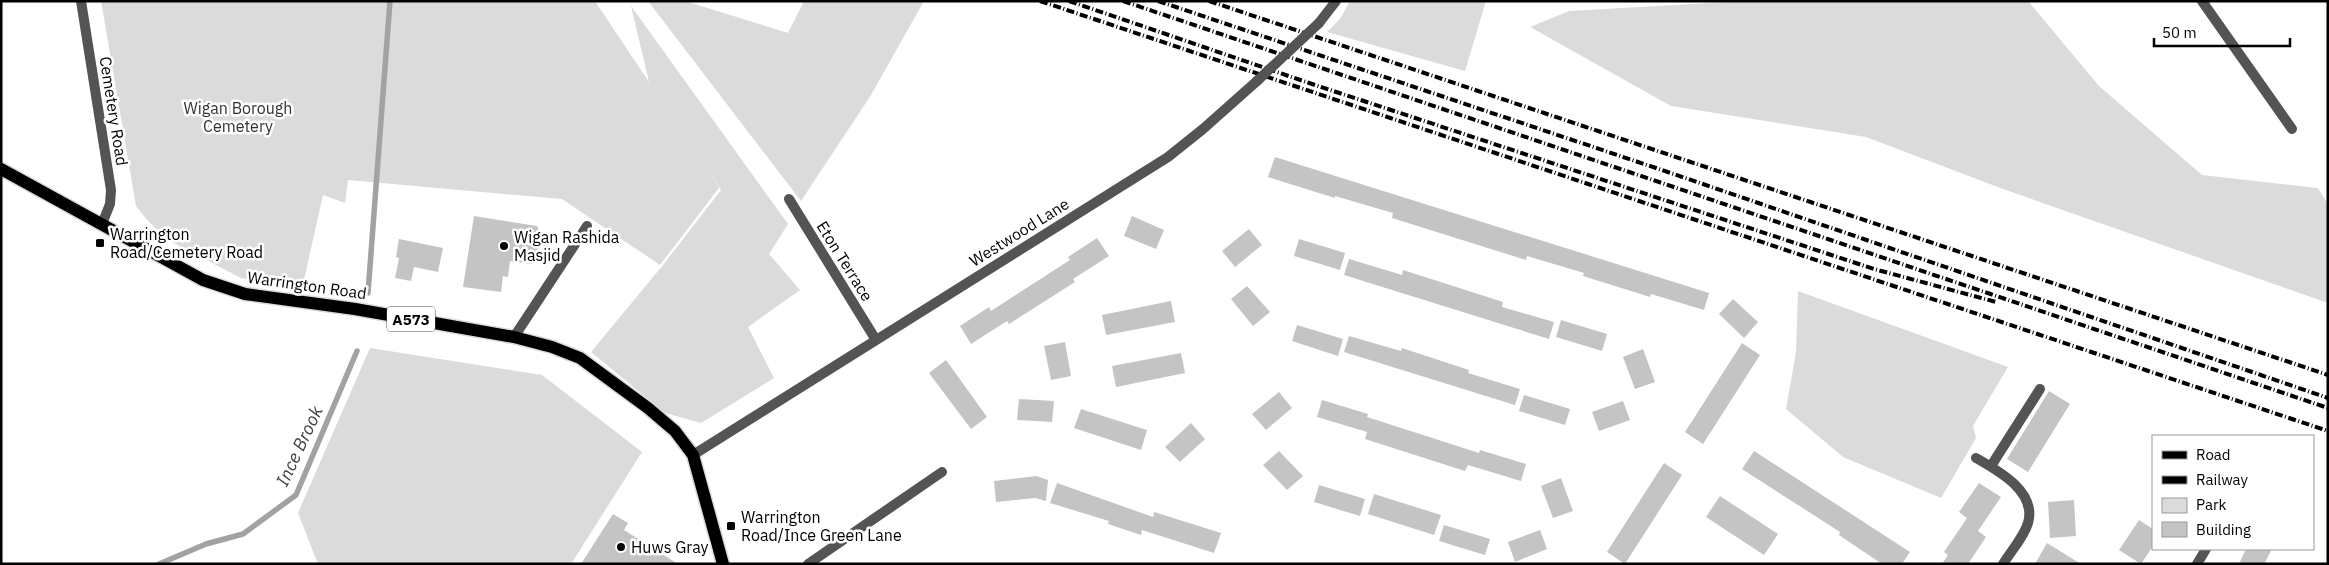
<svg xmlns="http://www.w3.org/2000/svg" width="2329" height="565" font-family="'IBM Plex Sans',sans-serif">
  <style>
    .green { fill: #dbdbdb }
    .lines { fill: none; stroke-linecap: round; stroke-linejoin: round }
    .stream { stroke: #a2a2a2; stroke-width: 5.5 }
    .building { fill: #c4c4c4 }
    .primary-casing { stroke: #dbdbdb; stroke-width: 15 }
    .minor { stroke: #545454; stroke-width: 10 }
    .primary { stroke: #000; stroke-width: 12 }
    .rail { stroke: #000; stroke-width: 4; stroke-dasharray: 8 2.5 1 2.5; stroke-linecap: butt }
    .minor-bridge { stroke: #545454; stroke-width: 10 }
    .poi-dot { fill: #000; stroke: #fff; stroke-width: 2 }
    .labels { text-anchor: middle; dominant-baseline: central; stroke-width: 5; stroke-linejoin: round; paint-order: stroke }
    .shield { fill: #fff; stroke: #4c4c4c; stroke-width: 1 }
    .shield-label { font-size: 15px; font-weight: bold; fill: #000 }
    .park-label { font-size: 16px; fill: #323232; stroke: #fff }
    .street-label { font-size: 16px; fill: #000; stroke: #fff }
    .poi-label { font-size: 16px; fill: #000; stroke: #fff; text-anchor: start }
    .water-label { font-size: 18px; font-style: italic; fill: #434343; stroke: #fff }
  </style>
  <rect width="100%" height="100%" fill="#fff"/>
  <path class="green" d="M101,1H595L649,82L631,6L788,224L769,254L800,290L748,327L774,378L701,423L665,413L591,352L663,265L721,190L706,167L719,188L660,265L562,199L348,180L345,203L323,195L302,289L241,278L168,240L148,221L136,206Z
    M648,1H685L788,33L804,1H924L871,95L801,201Z
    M1350,1H1486L1465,71L1327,32L1340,19Z
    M1745,1H2028L2099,86L2202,175L2318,188L2328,204V303L2003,189L1866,137L1671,106L1530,27L1569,11Z
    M1798,291L2008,367L1973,426L1976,438L1941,498L1843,457L1786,409L1796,352Z
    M370,348L542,375L642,452L571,564H318L298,513Z"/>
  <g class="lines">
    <path class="stream" d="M368,293L390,1
      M159,564L206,544L243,534L296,495L357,351"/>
  </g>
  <path class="building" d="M1275,157L1709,293L1704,310L1651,294L1650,297L1583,276L1584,273L1527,256L1526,260L1392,218L1393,213L1335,196V198L1268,177Z
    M474,216L537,226L541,234L537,258L531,264L510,261L508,277L503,276L501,292L463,287Z
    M1132,216L1164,230L1156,249L1124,236Z
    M1249,229L1262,245L1235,267L1222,251Z
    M1097,238L1109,256L1073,279L1075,282L1009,324L1007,321L971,344L960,326L989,307L991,311L1070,260L1068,257Z
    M399,239L443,248L438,272L414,267L411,281L395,278L399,258L396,257Z
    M1299,239L1345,253L1340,270L1294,256Z
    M1349,259L1402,275L1403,270L1503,302L1502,307L1554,322L1549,339L1344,275Z
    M1247,286L1270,312L1253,326L1231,299Z
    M1733,299L1758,322L1744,338L1719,314Z
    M1171,301L1175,322L1106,335L1102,315Z
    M1561,320L1607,334L1602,351L1556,337Z
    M1297,325L1343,339L1338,356L1292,341Z
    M1349,336L1401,351L1402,348L1469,370L1468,373L1520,389L1515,405L1344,352Z
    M1065,342L1071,376L1051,380L1044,346Z
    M1742,343L1760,355L1703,444L1685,432Z
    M1643,349L1655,382L1635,389L1623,357Z
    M1181,353L1185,373L1116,387L1112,366Z
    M946,360L987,417L971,429L929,373Z
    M2049,391L2070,404L2028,472L2007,459Z
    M1279,392L1292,408L1266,430L1252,414Z
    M1524,395L1570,409L1565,425L1519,411Z
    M1019,399L1054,401L1052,422L1017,420Z
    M1322,400L1368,414L1367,417L1479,453L1480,450L1526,464L1521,481L1468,465L1465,471L1365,439L1367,432L1317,417Z
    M1623,401L1630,420L1599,431L1592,412Z
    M1081,409L1147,430L1141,450L1074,428Z
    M1191,423L1205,439L1180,462L1165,447Z
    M1279,451L1303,476L1287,490L1263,465Z
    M1754,451L1910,552L1902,564H1882L1839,535L1840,532L1742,469Z
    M1664,463L1682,475L1625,564L1607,552Z
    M1036,476L1048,480L1046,501L1035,498L996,502L994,481Z
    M1561,478L1573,511L1553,518L1541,486Z
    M1057,483L1153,517L1154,512L1221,533L1214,553L1142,530L1141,535L1108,524L1109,521L1050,503Z
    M1979,483L2001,497L1978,531L1986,537L1968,564H1942L1948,555L1944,552L1967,518L1959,512Z
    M1319,485L1365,499L1360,516L1314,502Z
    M1374,494L1441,515L1434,535L1368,514Z
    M1720,496L1778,534L1764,555L1706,517Z
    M2074,500L2076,536L2050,538L2048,502Z
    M613,514L628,523L624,530L678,564H581Z
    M2139,520L2153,529V546L2141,564L2119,550Z
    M1444,525L1490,539L1485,555L1439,541Z
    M1540,530L1547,549L1515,562L1508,542Z
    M2047,543L2081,564H2035Z
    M2246,549H2272L2264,564H2239Z"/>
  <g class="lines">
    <g class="primary-casing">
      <path id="primary" d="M1,169L203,280L245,294L355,309L514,337L552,347L580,358L648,408L675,431L693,455L723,564"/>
    </g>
    <path class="minor" d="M81,1L111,190L110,204L102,224
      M2202,1L2292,129
      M1319,23L1336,1
      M789,199L876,340
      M514,337L587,226
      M693,455L1168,157L1203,129L1257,81
      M1976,458C1999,471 2037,492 2028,523C2024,537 2011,551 2003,564
      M1991,466L2040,389
      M808,564L942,472
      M2197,564L2206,549"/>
    <use href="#primary" class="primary"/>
    <path class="rail" d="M1040,1L2328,431
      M1069,1L1312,84L1874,269L1996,302
      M1123,1L2328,408
      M1158,1L1659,169L2328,398
      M1209,1L2328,375"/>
    <path class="minor-bridge" d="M1257,81L1319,23"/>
  </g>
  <g class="poi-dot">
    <rect x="95" y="238" width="10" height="10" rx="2.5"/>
    <circle cx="504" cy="246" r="5"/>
    <rect x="726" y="521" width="10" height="10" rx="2.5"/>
    <circle cx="621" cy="547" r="5"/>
  </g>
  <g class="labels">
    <rect class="shield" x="387" y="306.5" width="48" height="25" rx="4"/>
    <g class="shield-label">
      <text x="411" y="319">A573</text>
    </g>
    <g class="park-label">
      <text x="238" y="108">Wigan Borough<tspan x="238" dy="18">Cemetery</tspan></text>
    </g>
    <g class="street-label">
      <text transform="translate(114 111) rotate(81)">Cemetery Road</text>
      <text transform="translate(1019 232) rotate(-32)">Westwood Lane</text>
      <text transform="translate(845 261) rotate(58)">Eton Terrace</text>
      <text transform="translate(307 285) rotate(8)">Warrington Road</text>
    </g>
    <g class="poi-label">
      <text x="110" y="234">Warrington<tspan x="110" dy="18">Road/Cemetery Road</tspan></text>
      <text x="514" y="237">Wigan Rashida<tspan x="514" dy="18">Masjid</tspan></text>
      <text x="741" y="517">Warrington<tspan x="741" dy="18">Road/Ince Green Lane</tspan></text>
      <text x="631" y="547">Huws Gray</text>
    </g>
    <g class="water-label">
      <text transform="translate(299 446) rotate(-65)">Ince Brook</text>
    </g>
  </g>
  <rect width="2329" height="565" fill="none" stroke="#000000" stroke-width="5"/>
  <rect x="2152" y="435" width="162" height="115" fill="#ffffff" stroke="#999999"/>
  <rect x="2162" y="451" width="25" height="8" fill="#000000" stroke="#999999"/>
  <text x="2196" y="460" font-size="15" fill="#000000">Road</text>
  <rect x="2162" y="476" width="25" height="8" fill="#000000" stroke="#999999"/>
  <text x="2196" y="485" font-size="15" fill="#000000">Railway</text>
  <rect x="2162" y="498" width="25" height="15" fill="#dbdbdb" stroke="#999999"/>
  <text x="2196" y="510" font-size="15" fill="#000000">Park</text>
  <rect x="2162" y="522" width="25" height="15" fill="#c4c4c4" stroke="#999999"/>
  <text x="2196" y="535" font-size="15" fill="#000000">Building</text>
  <path d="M2154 38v8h136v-8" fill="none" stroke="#000000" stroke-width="2.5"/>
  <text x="2162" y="38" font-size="15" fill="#000000" stroke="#ffffff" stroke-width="4" paint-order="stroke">50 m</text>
</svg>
